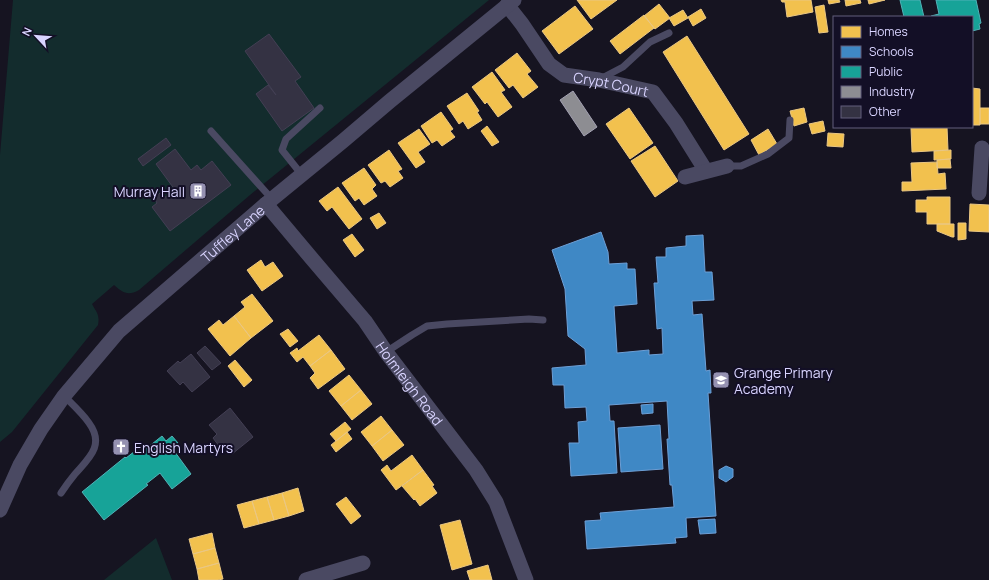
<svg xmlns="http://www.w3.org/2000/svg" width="989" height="580" font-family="Manrope,sans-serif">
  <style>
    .green { fill: #132c2d }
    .homes { fill: #f2c14e; stroke: #eac783 }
    .schools { fill: #3f88c5; stroke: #6d9fd6 }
    .public { fill: #17a398; stroke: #51b2b7 }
    .industry { fill: #8d8d92; stroke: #a4a2b3 }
    .building { fill: #343243; stroke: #433f54 }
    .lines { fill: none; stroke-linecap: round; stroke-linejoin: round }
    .service { stroke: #4a4962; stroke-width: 7 }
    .minor { stroke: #4a4962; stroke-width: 15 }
    .labels { text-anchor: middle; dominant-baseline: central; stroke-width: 4; stroke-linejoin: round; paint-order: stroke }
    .street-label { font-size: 14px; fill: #d9d4ff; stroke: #130f26 }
    .poi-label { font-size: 14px; fill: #d9d4ff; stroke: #130f26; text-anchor: start }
  </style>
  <rect width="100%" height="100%" fill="#161421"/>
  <path class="green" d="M13,0H489L250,195L139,290C128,296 123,293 114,285L92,304C96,312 100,314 98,325L12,432L0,442V155Z
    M156,538L172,580H104Z"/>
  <path class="homes" d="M577,0H617L591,19Z
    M781,0H811L813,12L787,17L785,2H782Z
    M828,0H839L840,2L829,4Z
    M845,0H860L861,3L846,6Z
    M868,0H885L869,4Z
    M659,4L670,18L655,29L644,16Z
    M824,5L828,32L819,33L815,7Z
    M575,6L593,29L559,54L542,31Z
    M701,9L706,18L693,26L688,17Z
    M683,10L688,18L674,26L669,18Z
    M644,15L654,28L620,54L610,41Z
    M687,36L749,134L724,150L663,52Z
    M517,53L531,71L527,74L538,87L523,98L513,85L509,88L495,70Z
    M492,72L505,90L501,92L512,107L498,117L487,102L485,104L472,87Z
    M972,88L980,89V125H972Z
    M467,93L479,111L477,112L482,120L468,129L463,121L459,124L447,106Z
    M629,108L653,143L630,159L606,124Z
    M804,108L807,122L794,126L790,111Z
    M980,108H989V124H980Z
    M441,112L453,129L450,131L455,137L442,146L437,140L432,143L421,126Z
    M823,121L825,131L812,134L809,124Z
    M487,126L499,142L492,146L481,131Z
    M923,127H947L948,150L912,152L911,128Z
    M419,129L430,144L418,152L425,162L416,168L398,143Z
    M768,129L777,144L759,155L751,140Z
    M828,133L844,134L843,147L827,146Z
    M655,146L678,181L655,197L631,161Z
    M389,150L402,169L398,171L403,178L390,187L385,181L381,183L368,165Z
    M951,150V159L934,160V151Z
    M950,159L951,168H937V160Z
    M937,162L938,174L945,173L946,189L902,191V182H912L911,163Z
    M364,168L376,185L372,189L377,196L364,205L359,198L355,201L342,183Z
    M338,187L362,219L349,229L332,207L327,211L319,201Z
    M927,197H950V224H927V212H916V200H927Z
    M970,204L989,205V232L969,231Z
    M379,213L386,223L377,229L370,218Z
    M958,223H966V239L958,240Z
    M937,224H954V237H952L937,231Z
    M352,234L364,250L355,257L343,240Z
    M261,260L265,267L273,262L283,276L262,291L247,270Z
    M252,294L273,321L251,338L234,316L245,307L241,302Z
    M234,316L251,338L230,356L208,329L219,320L223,325Z
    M288,329L298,341L290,347L280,334Z
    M319,335L331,350L310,366L303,357L297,362L290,353L297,348L298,351Z
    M331,350L345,369L318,389L310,378L315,373L310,366Z
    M235,360L252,380L244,387L228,366Z
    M349,375L361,390L341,406L329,391Z
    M361,390L372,404L352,420L341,406Z
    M381,416L392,430L372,446L361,432Z
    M345,422L351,429L336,441L330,434Z
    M392,430L404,445L383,461L372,446Z
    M347,432L352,439L336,452L331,445Z
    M412,455L423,470L396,490L381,470L387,465L391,471Z
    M423,470L434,485L432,486L437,493L420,506L415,499L414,500L402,486Z
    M298,488L304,511L289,516L282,493Z
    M282,493L289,516L274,520L267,497Z
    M267,497L274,520L259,524L252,501Z
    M346,497L361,516L351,524L336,504Z
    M252,501L259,524L244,528L237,505Z
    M460,520L472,564L452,570L440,525Z
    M212,533L215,548L193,554L189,539Z
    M215,548L219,563L197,569L193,554Z
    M219,563L223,579L218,580H199L197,569Z
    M488,565L492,580H470L467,571Z"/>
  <path class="schools" d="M601,232L608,252L609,264L627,263V269H635L637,304L614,306L617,353L649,350V355L663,354L662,328L657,329L654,283H658L656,257H666V248L686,246V236L703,235L705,272H712L714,300L692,301L693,315L702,314L706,371L710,370L711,393H708L716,516L686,518L687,537L675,538L676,543L587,549L585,521L601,520L600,513L674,507L672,485H670L667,439H669L667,401L609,405L610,421H614L617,473L571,476L569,443H579L578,422L587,421L586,407L565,408L564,385H553L552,368L586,365L585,349L568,336L565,289L552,250Z
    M653,404V413L642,414L641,405Z
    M660,425L663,469L621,472L618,428Z
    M726,466L733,469V477L726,482L719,478V470Z
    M715,519L716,533L700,534L698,520Z"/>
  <path class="public" d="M900,0H920L924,17H904Z
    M936,0H976L981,23L979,24L980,29L972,31V17H931V16L939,14Z
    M162,436L166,441L172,436L178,443L172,448L191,474L172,489L160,473L146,484L148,485L104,520L82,492L125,457L126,458L139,448L142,452Z"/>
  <path class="industry" d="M573,91L597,127L584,136L560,100Z"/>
  <path class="building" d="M269,34L301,77L295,81L314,108L282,131L256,94L268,85L276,95L245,51Z
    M166,138L171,145L143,166L138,159Z
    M175,149L191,170L197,165L201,170L212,161L231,185L170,231L152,207L157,203L154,198L160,193L164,198L175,190L156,164Z
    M205,346L221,363L212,370L197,353Z
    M191,354L210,377L192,392L183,382L180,385L167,371L178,361L180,363Z
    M230,408L253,437L232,454L223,443L219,446L213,438L217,434L209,425Z"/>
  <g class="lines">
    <path class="service" d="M602,78L623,67L650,42L669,33
      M211,131L272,199
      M727,166H741L768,154L789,138L790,120
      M302,175L282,150L286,139L320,108
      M386,352L412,335L427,326L447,324L529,319L543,320
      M61,493C65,487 70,480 75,474C89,458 105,445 89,423C82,413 73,405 64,396"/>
    <g class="minor">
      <path id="s1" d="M507,5L522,24L549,64L564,75L599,80L653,92L676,123L706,171"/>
      <path d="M685,177L727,166"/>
      <path d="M979,193L982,148"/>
      <path id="s2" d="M266,204L313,260L365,321L386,352L476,470L496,502L526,580"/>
      <path id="s3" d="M0,510L20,465L41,429L64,396L119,331L266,204L343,141L390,101L514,0"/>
      <path d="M306,580L363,563"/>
    </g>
  </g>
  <defs>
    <g id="building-square" transform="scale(0.9)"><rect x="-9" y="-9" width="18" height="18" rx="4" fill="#9591b1" stroke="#130f26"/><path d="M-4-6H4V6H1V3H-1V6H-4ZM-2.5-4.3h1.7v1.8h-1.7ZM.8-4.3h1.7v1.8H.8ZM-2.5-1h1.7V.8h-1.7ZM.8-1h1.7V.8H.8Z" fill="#fff"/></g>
    <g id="school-square" transform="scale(0.9)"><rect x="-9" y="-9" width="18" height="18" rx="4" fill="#9591b1" stroke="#130f26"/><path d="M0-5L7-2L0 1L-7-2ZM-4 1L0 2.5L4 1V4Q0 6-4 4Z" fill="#fff"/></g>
    <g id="church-square" transform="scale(0.9)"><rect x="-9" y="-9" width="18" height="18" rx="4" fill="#9591b1" stroke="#130f26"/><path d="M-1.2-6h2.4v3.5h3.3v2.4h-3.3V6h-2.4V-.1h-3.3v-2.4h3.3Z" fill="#fff"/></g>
  </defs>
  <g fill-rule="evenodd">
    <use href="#building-square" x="198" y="191"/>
    <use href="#school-square" x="721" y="380"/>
    <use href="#church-square" x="121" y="447"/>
  </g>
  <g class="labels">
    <g class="street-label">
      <text stroke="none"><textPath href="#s1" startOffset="139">Crypt Court</textPath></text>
      <text stroke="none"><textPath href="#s3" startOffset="366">Tuffley Lane</textPath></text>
      <text stroke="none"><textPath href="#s2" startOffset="230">Holmleigh Road</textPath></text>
    </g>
    <g class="poi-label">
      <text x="185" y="191" text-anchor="end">Murray Hall</text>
      <text x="734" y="372">Grange Primary<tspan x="734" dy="16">Academy</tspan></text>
      <text x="134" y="447">English Martyrs</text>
    </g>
  </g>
  <rect x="833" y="16" width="140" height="112" fill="#130f26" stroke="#625e7d"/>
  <rect x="841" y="26" width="20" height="12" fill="#f2c14e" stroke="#625e7d"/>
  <text x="869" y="36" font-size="12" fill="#d9d4ff">Homes</text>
  <rect x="841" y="46" width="20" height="12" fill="#3f88c5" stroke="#625e7d"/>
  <text x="869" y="56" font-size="12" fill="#d9d4ff">Schools</text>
  <rect x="841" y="66" width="20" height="12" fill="#17a398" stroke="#625e7d"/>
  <text x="869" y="76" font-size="12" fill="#d9d4ff">Public</text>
  <rect x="841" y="86" width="20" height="12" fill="#8d8d92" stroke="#625e7d"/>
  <text x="869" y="96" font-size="12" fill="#d9d4ff">Industry</text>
  <rect x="841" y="106" width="20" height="12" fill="#343243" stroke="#625e7d"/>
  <text x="869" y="116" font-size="12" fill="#d9d4ff">Other</text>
  <g transform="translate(36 36) rotate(296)" stroke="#130f26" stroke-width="3" paint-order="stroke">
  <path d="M0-3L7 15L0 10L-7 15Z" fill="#d9d4ff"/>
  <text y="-6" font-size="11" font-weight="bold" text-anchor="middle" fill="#d9d4ff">N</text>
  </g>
</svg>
